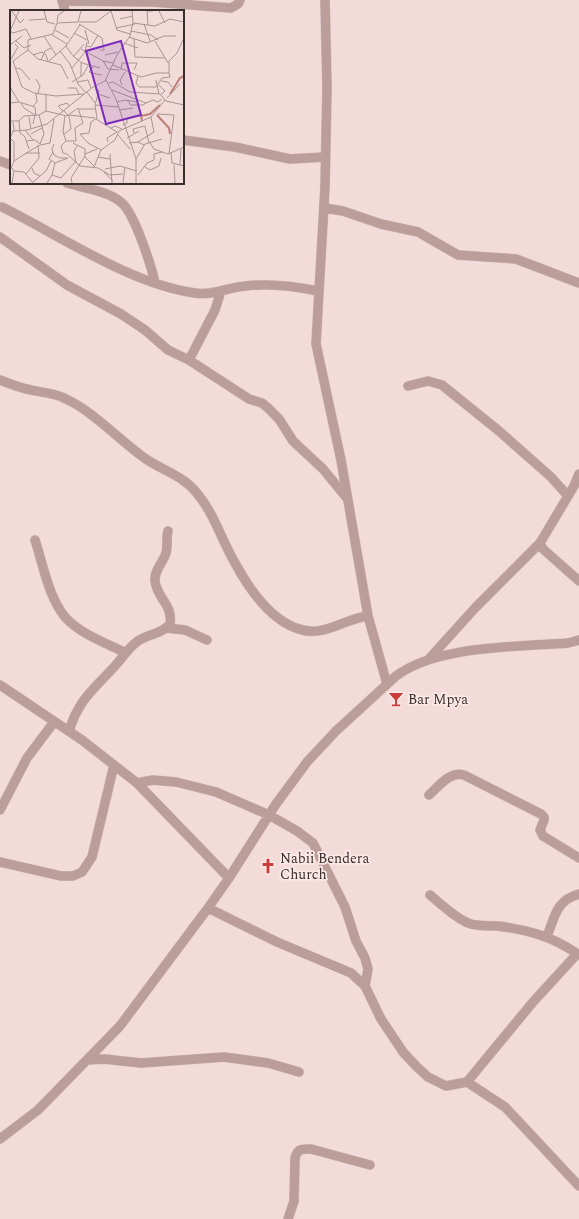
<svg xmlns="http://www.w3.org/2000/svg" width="579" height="1219" font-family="Spectral,serif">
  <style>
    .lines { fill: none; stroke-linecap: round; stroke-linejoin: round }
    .minor-casing { stroke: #cdb9b6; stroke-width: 10 }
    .minor { stroke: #bb9d99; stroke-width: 9 }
    .labels { text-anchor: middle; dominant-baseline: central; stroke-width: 3.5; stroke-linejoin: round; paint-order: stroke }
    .poi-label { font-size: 14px; fill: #382f2e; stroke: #fce9e7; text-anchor: start }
    .inset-river { fill: none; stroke: #bf7f79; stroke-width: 2 }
    .inset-road { fill: none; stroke: #a89694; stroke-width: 1 }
    .view { fill: #7b2cbf; fill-opacity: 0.15; stroke: #7b2cbf; stroke-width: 2 }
    .inset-edge { fill: none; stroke: #382f2e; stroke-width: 2 }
  </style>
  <rect width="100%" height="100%" fill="#f2dbd8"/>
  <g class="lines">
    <g class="minor-casing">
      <path id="minor" d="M62,0L65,11
        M325,0L327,88L325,187L316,344L341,460L368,616L387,684
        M62,1L153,2L231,8L238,4L240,0
        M183,140L235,147L290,159L325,157
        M0,161L11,165
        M67,183C84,188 109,191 122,203C135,215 151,265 155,283
        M2,207C61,236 130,284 195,293C213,296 228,287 246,286C270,283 294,286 318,291
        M324,208L343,211L381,224L418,232L458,255L516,259L579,283
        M0,237L67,285L121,314L145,330L168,350L189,360L249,399L262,403L268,408L279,419L293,441L323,469L346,497
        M189,360L215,310L221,291
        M0,380C10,384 20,388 31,390C44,393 55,393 66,399C93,411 121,442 146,459C162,470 183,476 196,492C214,513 221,539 235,563C248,587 269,618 296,628C323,639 342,619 368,616
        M408,386L428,381L442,385L499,431L551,477L568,496
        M579,474L574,486L540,543L543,549L579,581
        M35,540C43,564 48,596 65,617C80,634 106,643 126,653
        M166,628L185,630L207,640
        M428,660L475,608L540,543
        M0,685L82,740L137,783L229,878
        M69,731C79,699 94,689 115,666C122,658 129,647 138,641C148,634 162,634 170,624C173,604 157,599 155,581C154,570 163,563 166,553C168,546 166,538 168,531
        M137,783L153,780L176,782L216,792L269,815L297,831L313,843L345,907L356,941L365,958L368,969L365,986
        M429,795C439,786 450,771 464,775L541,814L544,817V820L540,830L543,836L579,858
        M0,810L27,758L54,722
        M0,862L61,876H73L82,872L92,857L114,765
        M430,895C442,905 454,917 468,923C477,927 489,925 498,926C529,930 554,937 579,955
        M208,908L277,942L351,973L365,986L381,1019L403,1052L417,1067L428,1077L446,1086L467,1082L505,1107L579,1186
        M547,936C555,917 556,900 579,894
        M87,1060L104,1059L141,1063L224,1057L268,1063L299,1072
        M467,1082L533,1002L577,954
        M0,1139L38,1110L120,1026L208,908L229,878L276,804L307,762L336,731L396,676C437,645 519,647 568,643L579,640
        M288,1219L294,1201L295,1158C298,1148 302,1149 311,1149L370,1165"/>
    </g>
    <use href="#minor" class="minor"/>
  </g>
  <defs>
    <g id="bar-bare" transform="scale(1.2)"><path d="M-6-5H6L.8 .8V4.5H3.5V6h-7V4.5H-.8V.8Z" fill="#ca3b3a" stroke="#fce9e7" stroke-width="2.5" paint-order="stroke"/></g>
    <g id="church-bare" transform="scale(1.2)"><path d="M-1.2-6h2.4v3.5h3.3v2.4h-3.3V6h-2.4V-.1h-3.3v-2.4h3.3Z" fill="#ca3b3a" stroke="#fce9e7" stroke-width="2.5" paint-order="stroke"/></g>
  </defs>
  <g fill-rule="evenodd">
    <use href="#bar-bare" x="396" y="699"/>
    <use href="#church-bare" x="268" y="866"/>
  </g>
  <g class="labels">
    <g class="poi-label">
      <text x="408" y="699">Bar Mpya</text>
      <text x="280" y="858">Nabii Bendera<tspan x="280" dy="16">Church</tspan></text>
    </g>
  </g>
  <g transform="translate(10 10)">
    <rect width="174" height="174" fill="#f2dbd8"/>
    <path class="inset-river" d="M160,84L170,68L174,66M147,105L159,118L160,124M132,111L131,106L140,104L150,95"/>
    <path class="inset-road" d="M2,1L10,13L14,9M34,1L37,12L45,14M71,1L68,12L47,13L43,24L18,30V40L3,51L12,77L24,83L46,86L74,84M101,1L107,20L120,24M149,1L155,13M110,9L123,6M19,10L36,9M47,12L48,5L54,1M69,12H86L101,1M123,13L145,16L160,9L174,12M69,14L92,28L94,40H90M134,14L140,31M138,15L137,1H143M106,18L125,14M45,20L59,28M75,20L79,34M0,21L3,23L16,19L21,29M0,21L9,1M121,21L141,25L148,30M64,23L77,30M42,25L57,34M34,26L46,45M119,27L137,33L154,26H166M124,29L125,47L154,48M5,30L14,38L21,35M145,31L158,53M114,33L128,38M0,35L12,26M56,36L63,46L72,53L90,58M77,36L81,37L88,25M71,39L93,51L103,53M18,40L28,49L51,55L58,69M50,41L60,54L68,74L76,83M23,45L32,42L36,45L38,51M95,45L108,42M64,46L74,34M1,49L8,37L5,34M31,50L35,41L41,38M39,51L56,36L70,15M93,51L98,59L109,60M71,52V67M103,55L131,67L146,63H159V51L167,43L174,28M83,57L79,62L90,65L92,64M6,58L11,59L20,70M62,58L75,42L77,32M111,60L112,53H127L124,60M128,66L126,73L129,77H146L152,68L160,67L159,63M26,69L30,76L28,83M96,70L106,89L126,149V173M146,70L149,84M151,71L158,72L162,77M62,72L73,65L78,56M67,72L78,70L81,78M99,73L103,72L120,82L150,84L156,91L174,95M112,75L110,70L115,62M149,75L155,81L151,84M0,77L9,92M58,78H66L69,84M102,80L136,93L143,90L148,92L152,89M77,82L85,93M88,84L100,88M157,88L170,74M117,90L121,95H133L136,93M107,92L115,90L127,92M0,93L9,92L25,97L26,106M11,93L14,98L25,105L23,114M85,95L108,97M23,96L27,92L26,83M69,99H85M109,100L123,98M36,101V84M53,101L48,96L57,93L59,96M147,104L164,105L159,144M29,105L34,124L30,134M55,105L53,122L56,131M59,105L85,108M19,107L21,119M86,109L107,122M0,111H9L14,106L29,105L36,101L57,106L68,98L73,113L65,118L66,131H56L51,136L53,143L57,144L70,156L88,158L100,165L113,164M9,111L10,123L15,127L19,139M113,115L117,113V108L127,106M101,118L105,116L112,119M15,120L23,130M3,121L17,120L37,114L83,77L95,71L107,45L120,26L123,12L122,1M124,123L123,119L135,116L139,133M21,124L32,118M54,124L61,119L59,106L54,101M70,124L78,133L91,140L105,130L109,121L141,107M70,124L79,123L81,112L87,108L85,95L89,81L84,76M108,125L120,139M0,128L4,132V151M0,128L4,119L3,112M117,128L129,121M16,131L25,130L30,134M98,132L97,128L107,122M128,132L144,122L141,107L155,90M63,133L75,139V147L84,156M119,133L128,132L134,135M140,133L144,139L158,144L174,137M44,134L42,139L44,145L50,148H58M43,142L39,149L45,153L58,148M16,143H30M161,143L162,153L174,156M75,144L87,139M100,144L102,173M88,147L100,149M126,149L135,134L152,129M66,153L64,141L67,136M164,155L165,173M170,155L171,139M1,157L4,161L14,162L23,173M84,157L91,140M135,157L140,160L149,156L151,148M22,158L24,163L30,166M95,159L110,156L127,161M0,160L4,151L18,142L30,135L40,133L44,109M94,162L103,171M16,164L29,148L28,135M42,165L51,168L65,152M128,165L137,153L144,150V144L152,142M23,172L36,161L41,151M2,173L4,161M37,173L42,165L45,153M62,173L61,168L75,146M113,173L115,157"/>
    <path class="view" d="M111,31L131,105L96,114L76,41Z"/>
    <rect width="174" height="174" class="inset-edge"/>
  </g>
</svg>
